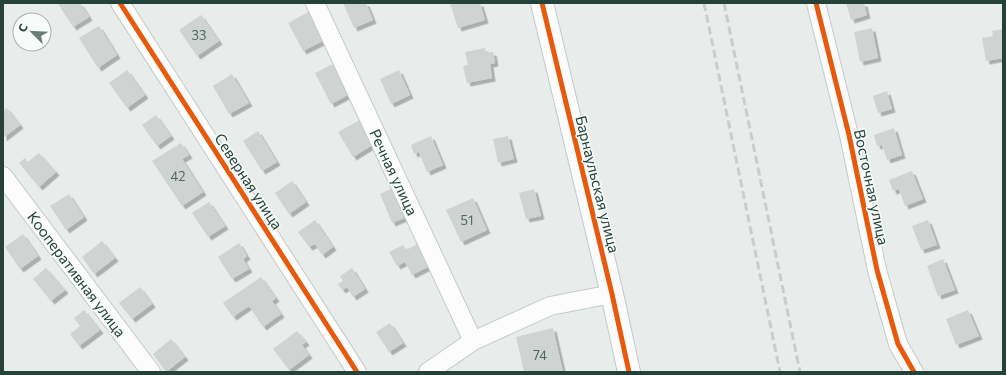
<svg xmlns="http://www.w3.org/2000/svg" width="1006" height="375" font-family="Commissioner,sans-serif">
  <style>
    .building { fill: #cfd4d2; filter: url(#shadow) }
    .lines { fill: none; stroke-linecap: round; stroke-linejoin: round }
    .minor-casing { stroke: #c5cac8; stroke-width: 20 }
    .tertiary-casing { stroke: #c5cac8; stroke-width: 24 }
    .minor { stroke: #fcfcfc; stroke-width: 18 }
    .tertiary { stroke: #fcfcfc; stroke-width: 22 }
    .rail { stroke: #c9cdcc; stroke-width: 3; stroke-dasharray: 8 4; stroke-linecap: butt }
    .cycleway-casing { stroke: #f7fbf9; stroke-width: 8 }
    .cycleway { stroke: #e8590c; stroke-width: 5 }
    .labels { text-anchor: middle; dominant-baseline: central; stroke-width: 3; stroke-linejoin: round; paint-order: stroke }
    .number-label { font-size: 13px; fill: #506761 }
    .street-label { font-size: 15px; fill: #24423a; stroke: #f7fbf9 }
  </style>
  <defs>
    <filter id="shadow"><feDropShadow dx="3.5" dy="3.5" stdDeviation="0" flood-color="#0004"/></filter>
  </defs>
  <rect width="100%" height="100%" fill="#e8edeb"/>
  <path class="building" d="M59,3H80L89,17L73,27L58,4Z
    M343,3H366L373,20L354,28Z
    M450,3H480L485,20L458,28Z
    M846,3H864L867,15L851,20Z
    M310,11L325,40L303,51L288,23Z
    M201,15L219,41L197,56L179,30Z
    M99,26L117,55L98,68L79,38Z
    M872,28L878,58L860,62L854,32Z
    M1003,29V58L986,61L982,38L993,36L992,31Z
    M485,48L486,53L493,52L495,63L490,64L492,78L467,83L463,66L468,65L465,52Z
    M333,64L348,95L331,104L315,73Z
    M127,70L145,95L127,108L109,83Z
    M399,70L410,95L391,104L380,79Z
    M232,74L249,103L229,114L213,86Z
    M887,91L892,109L878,113L873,96Z
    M7,108L20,125L3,138V111Z
    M156,115L171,136L157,146L142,125Z
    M360,120L374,144L353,157L338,132Z
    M894,128L902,155L887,160L882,145L877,146L874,135Z
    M258,131L277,162L262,171L243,141Z
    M431,136L443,165L427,172L419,152L414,154L411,145Z
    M508,136L514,159L498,163L493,139Z
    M181,143L189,155L182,159L203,192L182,206L152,161Z
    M39,153L56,172L39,187L19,163L25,158L28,162Z
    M912,171L923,199L905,206L899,189L893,191L889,180Z
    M292,181L306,202L289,214L275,193Z
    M396,186L409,216L392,223L380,194Z
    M534,189L541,216L526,219L519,193Z
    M69,194L84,217L66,230L50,206Z
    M473,198L487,230L461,242L446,210Z
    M209,202L225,226L208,237L192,213Z
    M315,220L333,247L322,255L315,244L309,247L298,232Z
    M928,220L937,245L921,250L912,226Z
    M23,234L38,256L20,269L5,247Z
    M102,241L115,258L94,274L82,257Z
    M421,242L433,264L412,275L405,262L397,266L389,252L403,245L406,250Z
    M239,243L247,256L243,259L249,269L232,279L218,257Z
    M943,259L955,290L938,296L927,266Z
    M46,268L65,290L51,301L33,279Z
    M352,268L365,289L353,297L347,287L342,290L338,284L343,281L340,276Z
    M261,277L276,298L272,301L281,314L263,327L249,306L233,317L223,303Z
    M140,287L152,304L132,319L119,303Z
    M84,310L100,330L79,346L70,334L80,326L74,318Z
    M968,310L979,336L956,345L946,319Z
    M390,323L403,343L389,352L376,332Z
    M553,328L563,372H524L516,337Z
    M297,331L306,342L302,345L309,355L289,370L273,349Z
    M171,339L185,357L166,372L153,354Z"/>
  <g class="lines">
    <g class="minor-casing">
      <path id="minor" d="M120,3L357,372
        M315,3L473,341
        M816,3L849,135L877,270L898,344L914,372
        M3,176L151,372
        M428,372L473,341L550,306L612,294"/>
    </g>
    <g class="tertiary-casing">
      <path id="tertiary" d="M542,3L612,294L629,372"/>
    </g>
    <use href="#minor" class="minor"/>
    <use href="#tertiary" class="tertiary"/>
    <path class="rail" d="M704,3L780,372
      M724,3L800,372"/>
    <g class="cycleway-casing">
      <path id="cycleway" d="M120,3L357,372
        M542,3L612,294L629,372
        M816,3L849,135L877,270L898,344L914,372"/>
    </g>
    <use href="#cycleway" class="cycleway"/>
  </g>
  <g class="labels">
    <g class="number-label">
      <text x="199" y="35">33</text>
      <text x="178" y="176">42</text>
      <text x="467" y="220">51</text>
      <text x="540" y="355">74</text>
    </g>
    <g class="street-label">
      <text transform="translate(394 172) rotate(65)">Речная улица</text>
      <text transform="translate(249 181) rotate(57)">Северная улица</text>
      <text transform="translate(598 184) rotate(76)">Барнаульская улица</text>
      <text transform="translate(872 187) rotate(78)">Восточная улица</text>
      <text transform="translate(77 274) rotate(53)">Кооперативная улица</text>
    </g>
  </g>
  <rect width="1006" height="375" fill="none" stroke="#24423a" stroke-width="8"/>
  <g transform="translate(32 32) rotate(294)"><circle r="19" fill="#f7fbf9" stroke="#a3b1ad"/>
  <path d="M0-3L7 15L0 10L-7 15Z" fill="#697e78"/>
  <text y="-6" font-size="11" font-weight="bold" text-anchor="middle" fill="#24423a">С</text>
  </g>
</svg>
